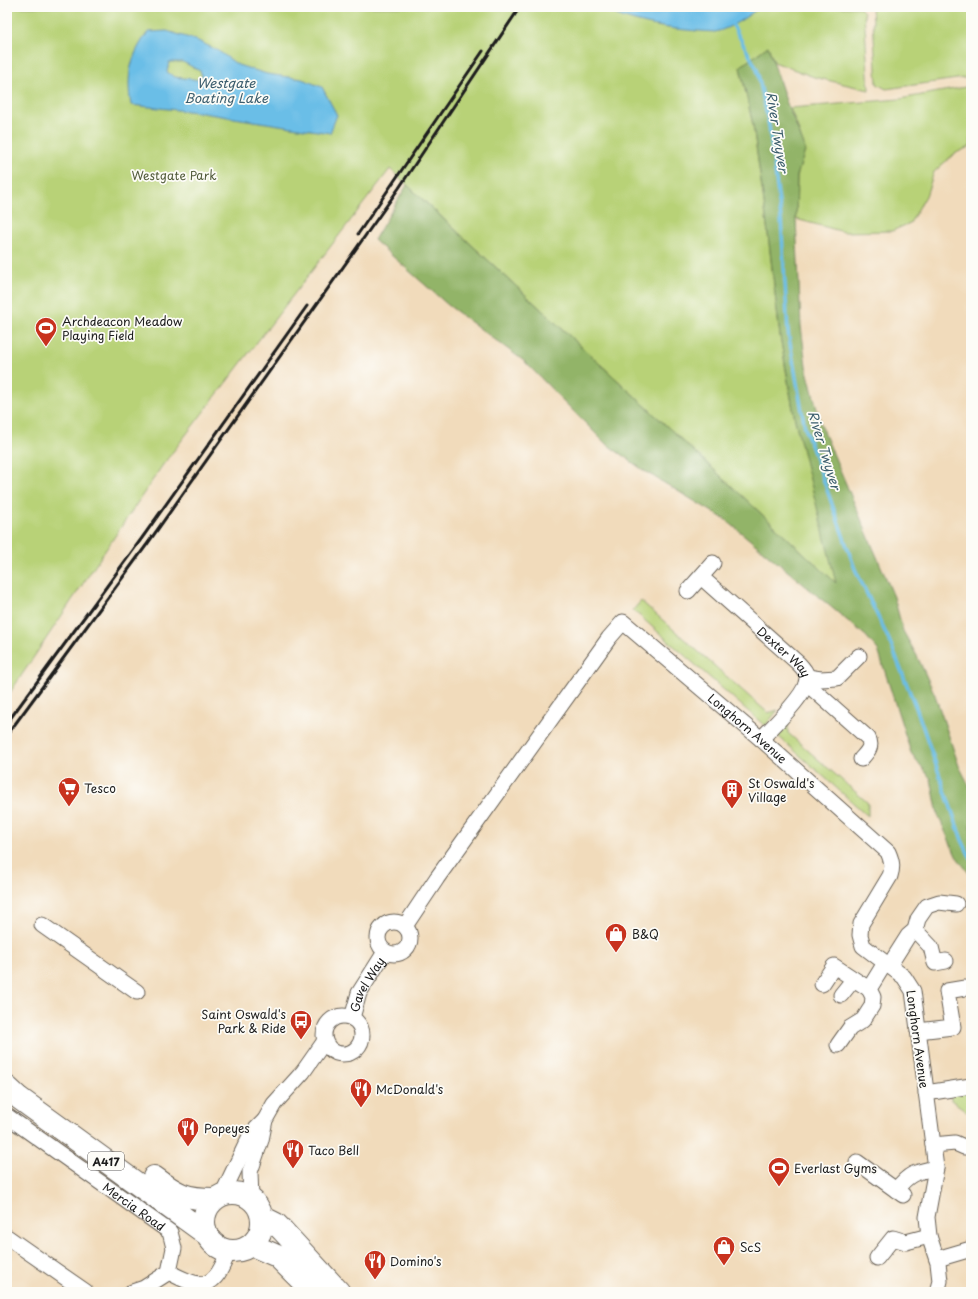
<svg xmlns="http://www.w3.org/2000/svg" width="978" height="1299" font-family="'Playpen Sans',sans-serif">
  <style>
    .green { fill: #b8d277; stroke: #6a774a }
    .forest { fill: #92b468; stroke: #576842 }
    .water { fill: #6abee7; stroke: #436d82; fill-rule: evenodd }
    .lines { fill: none; stroke-linecap: round; stroke-linejoin: round }
    .stream { stroke: #6abee7; stroke-width: 3.5 }
    .minor-casing { stroke: #675f54; stroke-width: 17 }
    .primary-casing { stroke: #675f54; stroke-width: 24 }
    .minor { stroke: #fff; stroke-width: 15 }
    .primary { stroke: #fff; stroke-width: 22 }
    .rail { stroke: #1c1c1c; stroke-width: 3 }
    .labels { text-anchor: middle; dominant-baseline: central; stroke-width: 3.5; stroke-linejoin: round; paint-order: stroke }
    .shield { fill: #fdfcf7; stroke: #605f5e; stroke-width: 1 }
    .shield-label { font-size: 11px; font-weight: bold; fill: #1c1c1c }
    .park-label { font-size: 12px; fill: #535c3c; stroke: #fdfcf7 }
    .poi-label { font-size: 12px; fill: #1c1c1c; stroke: #fdfcf7; text-anchor: start }
    .street-label { font-size: 12px; fill: #1c1c1c; stroke: #fdfcf7 }
    .water-label { font-size: 13px; font-style: italic; fill: #3b5d6d; stroke: #fdfcf7 }
  </style>
  <rect width="100%" height="100%" fill="#fdfcf7"/>
  <filter id="ink" filterUnits="userSpaceOnUse"><feTurbulence type="fractalNoise" baseFrequency=".025" numOctaves="2"/><feDisplacementMap in="SourceGraphic" scale="8" xChannelSelector="R" yChannelSelector="G"/><feConvolveMatrix kernelMatrix="1 2 1 2 8 2 1 2 1" color-interpolation-filters="sRGB"/></filter>
  <filter id="wash" filterUnits="userSpaceOnUse"><feTurbulence type="fractalNoise" baseFrequency=".012" numOctaves="4" result="noise"/><feDisplacementMap in="SourceGraphic" scale="16" xChannelSelector="R" yChannelSelector="G"/><feGaussianBlur stdDeviation="0.9" result="paint"/><feColorMatrix in="noise" values="0 0 0 0 0 0 0 0 0 0 0 0 0 0 0 0 0 1.4 0 .05"/><feComposite in="paint" operator="in"/></filter>
  <g filter="url(#wash)">
    <rect width="100%" height="100%" fill="#f1dbbb"/>
    <path class="green" d="M7,7H724L732,25L760,7H859L864,12L869,90L814,77L774,62L768,46L740,67L753,125L766,217L780,336L795,420L837,584L390,169L162,466L7,697Z
      M872,7H971V77L886,89L877,84Z
      M971,86V146L954,154L934,172L926,196L910,223L892,231L844,232L796,219L797,176L805,151L798,128L790,108L900,99Z
      M641,601L768,713L778,710L765,726L633,610Z
      M788,724V733L868,803V816L778,736Z
      M971,1090V1114L951,1100V1094Z"/>
    <path class="forest" d="M768,46L786,101L804,145L805,151L797,176L796,219L801,326L806,366L821,425L894,597L903,631L917,656L935,695L959,766L971,789V876L956,856L938,815L931,779L911,753L878,650L866,636L726,520L646,472L605,443L524,361L448,305L374,240L407,185L836,583L795,420L780,336L766,217L753,125L740,67Z"/>
    <path class="water" d="M599,7H760C748,16 730,29 715,32C710,32 704,31 699,31C666,29 629,23 599,7Z
      M167,31L196,40L217,50L238,65L267,74L302,79L322,87L337,115L330,133L196,112L131,105C126,77 130,56 148,32ZM183,62L200,71L202,76L200,80L175,77L167,72L169,62Z"/>
    <g class="lines">
      <path class="stream" d="M730,20L757,69L769,126L781,218L788,332L805,428L855,569L889,640L917,710L962,840L971,859"/>
    </g>
  </g>
  <g filter="url(#ink)">
    <g class="lines">
      <g class="minor-casing">
        <g id="minor">
          <path id="s1" d="M701,577L798,663C802,667 806,671 807,676C810,692 773,726 761,739"/>
          <path d="M688,591L713,563"/>
          <path d="M807,677L821,679L837,678L859,656"/>
          <path d="M806,683L868,738C873,747 867,752 861,759"/>
          <circle cx="394" cy="938" r="16"/>
          <path d="M42,925L137,992"/>
          <path id="s2" d="M405,926L437,878L609,638L623,622L761,739L888,852C892,861 893,867 890,876L861,924L860,935L863,946L904,977L913,991L936,1168L927,1217L929,1236L938,1263L940,1281L937,1292"/>
          <path d="M915,930L931,947L935,963L946,961"/>
          <path d="M889,966L908,936L915,930L918,919L927,906L939,902L956,904"/>
          <path d="M822,984L834,966L869,989"/>
          <path d="M841,995L853,980"/>
          <circle cx="343" cy="1035" r="19"/>
          <path id="s3" d="M352,1018L359,993L385,952"/>
          <path d="M918,1031L953,1027L947,991L965,988"/>
          <path d="M838,1045L850,1028L863,1020L872,1006L873,997L869,989L885,963"/>
          <path d="M926,1093L971,1086"/>
          <path id="s4" d="M7,1116L170,1232L174,1248L169,1272L144,1288L132,1292"/>
          <path d="M933,1145L955,1143L964,1147H971"/>
          <path d="M857,1162L903,1195"/>
          <path d="M896,1190C909,1173 915,1172 936,1168"/>
          <path d="M222,1195L251,1134L265,1120"/>
          <path d="M251,1199L250,1172L261,1140L265,1120L274,1104L303,1072L324,1042"/>
          <path d="M7,1237L86,1292"/>
          <path d="M877,1258L893,1238L906,1242L929,1236"/>
          <path d="M937,1259L971,1249"/>
          <path d="M169,1272C203,1291 215,1289 228,1252"/>
        </g>
      </g>
      <g class="primary-casing">
        <path id="primary" d="M7,1087L19,1098L205,1233
          M154,1177C177,1194 185,1199 214,1199
          M204 1222a29 29 0 1 1 58 0a29 29 0 1 1-58 0Z
          M262,1217L276,1224L283,1231L339,1292
          M252,1245L277,1256L313,1292"/>
      </g>
      <use href="#minor" class="minor"/>
      <use href="#primary" class="primary"/>
      <path class="rail" d="M358,234L483,51
        M7,723L142,538L307,306
        M7,735L148,543L399,188L520,7"/>
    </g>
  </g>
  <defs>
    <g id="stadium-pin" transform="scale(1.15)"><path d="M0 17L-7.5 6A9.5 9.5 0 1 1 7.5 6Z" fill="#c8321e" stroke="#fdfcf7"/><path d="M0-5a6.5 5 0 1 0 0 10a6.5 5 0 1 0 0-10ZM-3.5-1.8h7v3.6h-7Z" fill="#fff"/></g>
    <g id="supermarket-pin" transform="scale(1.15)"><path d="M0 17L-7.5 6A9.5 9.5 0 1 1 7.5 6Z" fill="#c8321e" stroke="#fdfcf7"/><path d="M-6-5.5h2.5l.6 2H6L4.5 2H-2.5L-4.4-4H-6ZM-1.5 3.2a1.3 1.3 0 1 0 .1 0ZM3 3.2a1.3 1.3 0 1 0 .1 0Z" fill="#fff"/></g>
    <g id="building-pin" transform="scale(1.15)"><path d="M0 17L-7.5 6A9.5 9.5 0 1 1 7.5 6Z" fill="#c8321e" stroke="#fdfcf7"/><path d="M-4-6H4V6H1V3H-1V6H-4ZM-2.5-4.3h1.7v1.8h-1.7ZM.8-4.3h1.7v1.8H.8ZM-2.5-1h1.7V.8h-1.7ZM.8-1h1.7V.8H.8Z" fill="#fff"/></g>
    <g id="shop-pin" transform="scale(1.15)"><path d="M0 17L-7.5 6A9.5 9.5 0 1 1 7.5 6Z" fill="#c8321e" stroke="#fdfcf7"/><path d="M-5-2.5h2.3a2.7 3.5 0 0 1 5.4 0H5L5.5 6h-11ZM-1.5-2.5h3a1.5 2.3 0 0 0-3 0Z" fill="#fff"/></g>
    <g id="bus-pin" transform="scale(1.15)"><path d="M0 17L-7.5 6A9.5 9.5 0 1 1 7.5 6Z" fill="#c8321e" stroke="#fdfcf7"/><path d="M-5-6H5V4H4V6H2V4H-2V6H-4V4H-5ZM-3.5-4V0h7V-4ZM-3.5 1.2v1.5H-2V1.2ZM2 1.2v1.5H3.5V1.2Z" fill="#fff"/></g>
    <g id="restaurant-pin" transform="scale(1.15)"><path d="M0 17L-7.5 6A9.5 9.5 0 1 1 7.5 6Z" fill="#c8321e" stroke="#fdfcf7"/><path d="M-5-6h1v4h1v-4h1v4h1v-4h1v5L-1.5 .5V6h-2V.5L-5-1ZM5-6V6H3V1.5H1.5Q1.5-4 5-6Z" fill="#fff"/></g>
  </defs>
  <g fill-rule="evenodd">
    <use href="#stadium-pin" x="46" y="328"/>
    <use href="#supermarket-pin" x="69" y="788"/>
    <use href="#building-pin" x="732" y="790"/>
    <use href="#shop-pin" x="616" y="934"/>
    <use href="#bus-pin" x="301" y="1021"/>
    <use href="#restaurant-pin" x="361" y="1089"/>
    <use href="#restaurant-pin" x="188" y="1128"/>
    <use href="#restaurant-pin" x="293" y="1150"/>
    <use href="#stadium-pin" x="779" y="1168"/>
    <use href="#shop-pin" x="724" y="1247"/>
    <use href="#restaurant-pin" x="375" y="1261"/>
  </g>
  <g class="labels">
    <rect class="shield" x="88" y="1152" width="36" height="18" rx="3"/>
    <g class="shield-label">
      <text x="106" y="1161">A417</text>
    </g>
    <g class="park-label">
      <text x="174" y="175">Westgate Park</text>
    </g>
    <g class="poi-label">
      <text x="62" y="321">Archdeacon Meadow<tspan x="62" dy="14">Playing Field</tspan></text>
      <text x="748" y="783">St Oswald's<tspan x="748" dy="14">Village</tspan></text>
      <text x="84" y="788">Tesco</text>
      <text x="632" y="934">B&amp;Q</text>
      <text x="286" y="1014" text-anchor="end">Saint Oswald's<tspan x="286" dy="14">Park &amp; Ride</tspan></text>
      <text x="376" y="1089">McDonald's</text>
      <text x="204" y="1128">Popeyes</text>
      <text x="308" y="1150">Taco Bell</text>
      <text x="794" y="1168">Everlast Gyms</text>
      <text x="740" y="1247">ScS</text>
      <text x="390" y="1261">Domino's</text>
    </g>
    <g class="street-label">
      <text stroke="none"><textPath href="#s1" startOffset="112">Dexter Way</textPath></text>
      <text stroke="none"><textPath href="#s2" startOffset="538">Longhorn Avenue</textPath></text>
      <text stroke="none"><textPath href="#s3" startOffset="37">Gavel Way</textPath></text>
      <text transform="translate(918 1039) rotate(82)">Longhorn Avenue</text>
      <text stroke="none"><textPath href="#s4" startOffset="156">Mercia Road</textPath></text>
    </g>
    <g class="water-label">
      <text x="226" y="82">Westgate<tspan x="226" dy="15">Boating Lake</tspan></text>
      <text transform="translate(778 132) rotate(81)">River Twyver</text>
      <text transform="translate(825 450) rotate(73)">River Twyver</text>
    </g>
  </g>
  <rect width="978" height="1299" fill="none" stroke="#fdfcf7" stroke-width="24"/>
</svg>
